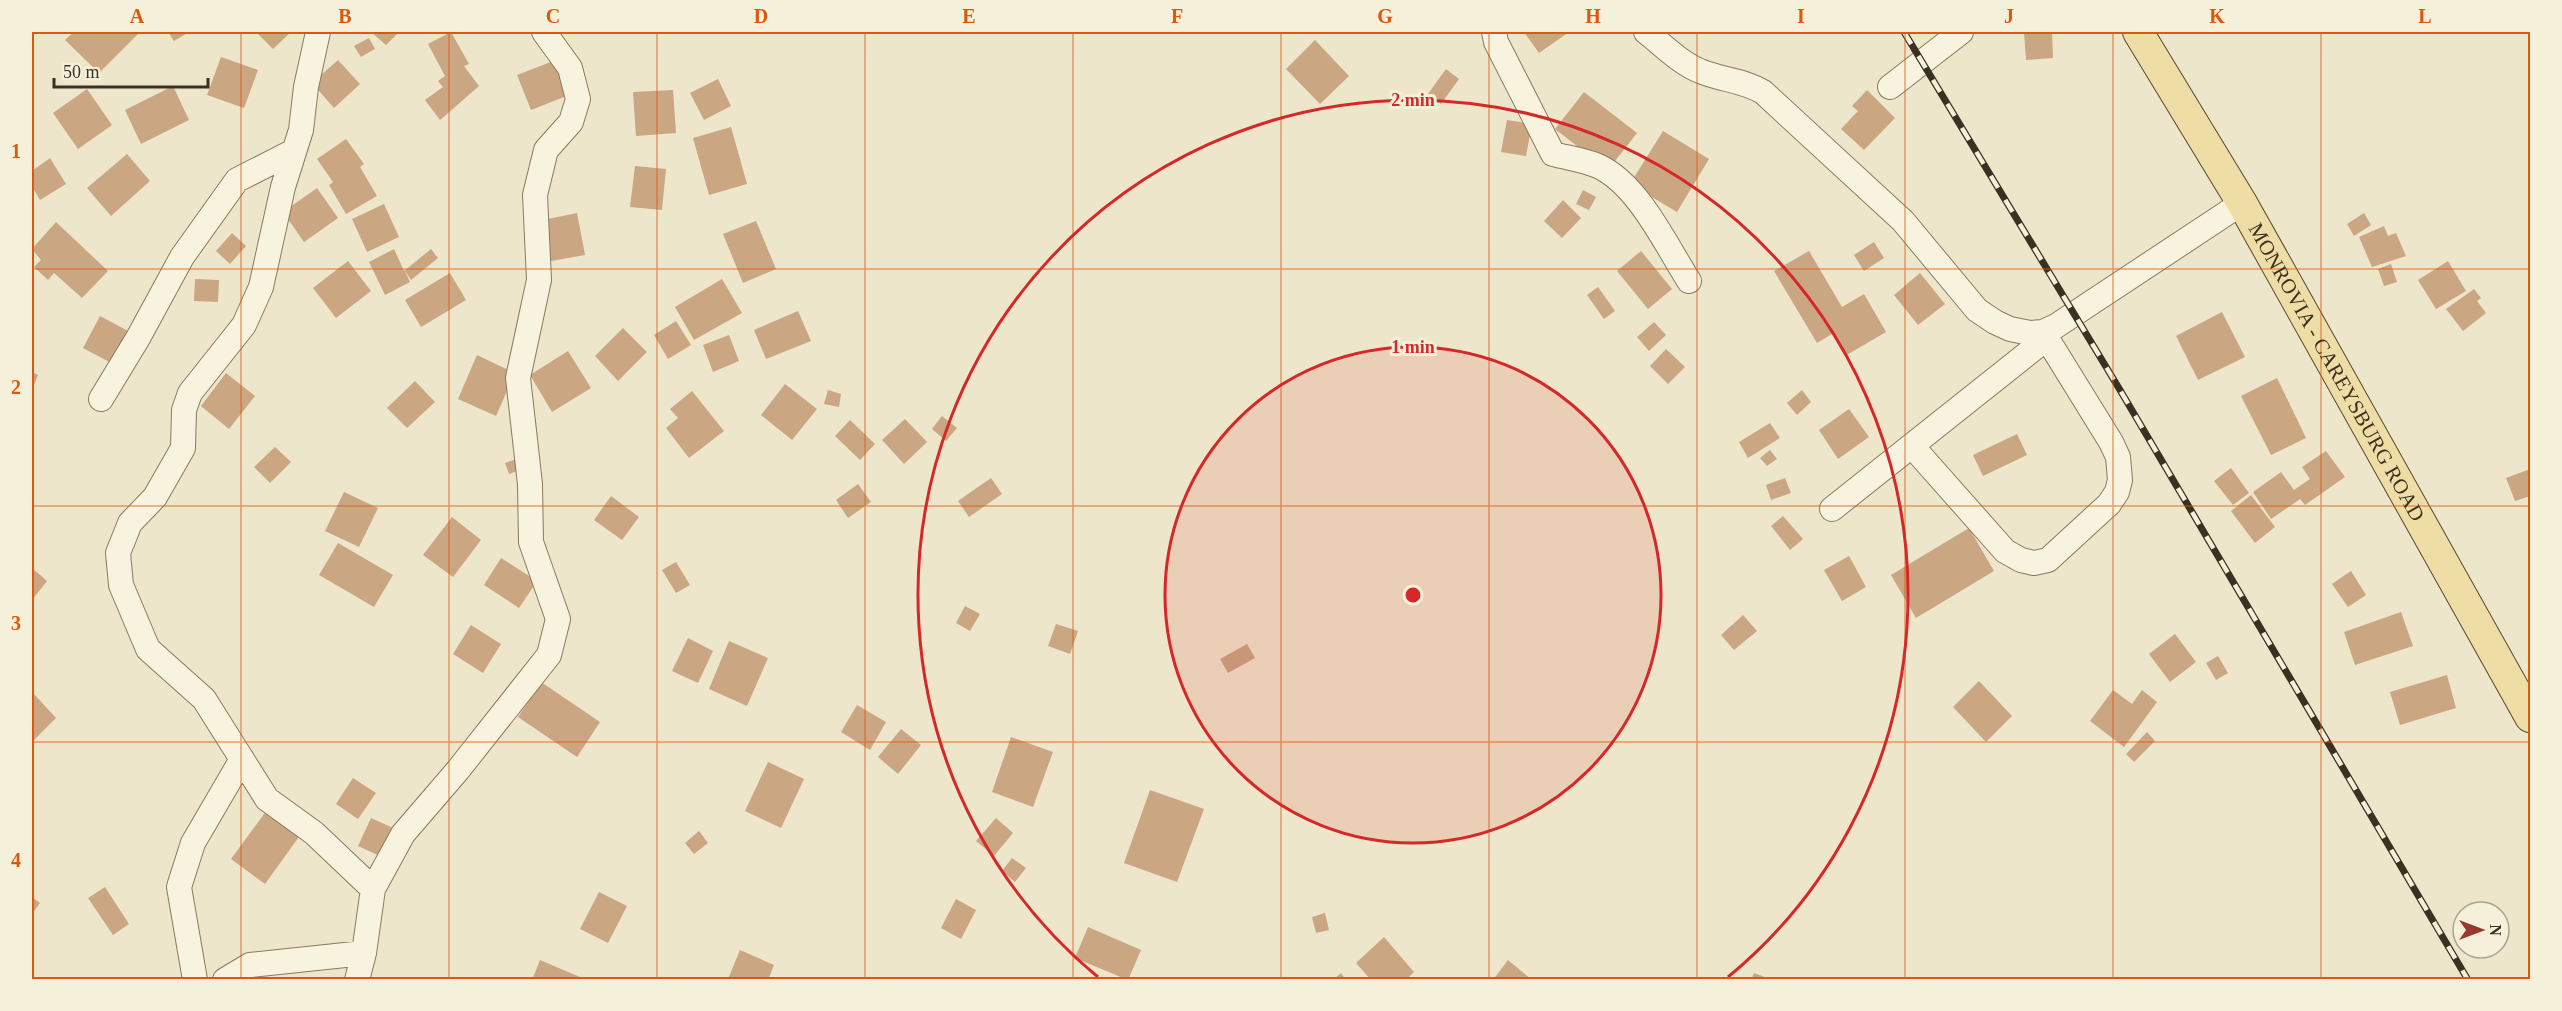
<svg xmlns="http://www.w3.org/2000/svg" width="2562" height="1011" font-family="Georgia,serif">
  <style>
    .building { fill: #caa682 }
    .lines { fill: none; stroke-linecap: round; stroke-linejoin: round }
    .minor-casing { stroke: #8a795f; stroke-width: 26 }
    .major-casing { stroke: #584733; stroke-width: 32 }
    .minor { stroke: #f8f3de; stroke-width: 24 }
    .major { stroke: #eedda5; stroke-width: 30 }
    .rail-casing { stroke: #3b3022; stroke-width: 7 }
    .rail { stroke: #f5f0da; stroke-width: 4.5; stroke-dasharray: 14; stroke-linecap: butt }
    .grid { fill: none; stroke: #df570d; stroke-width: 1.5; stroke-opacity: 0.55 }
    .ring { fill: none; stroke: #d62828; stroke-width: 3 }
    .labels { text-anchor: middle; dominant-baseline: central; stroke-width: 6; stroke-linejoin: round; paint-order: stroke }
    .street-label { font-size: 21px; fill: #3b3022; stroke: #f5f0da }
    .centre { fill: #d62828; stroke: #f5f0da; stroke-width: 3 }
    .ring-label { font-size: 18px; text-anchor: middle; font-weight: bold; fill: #d62828; stroke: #f5f0da; stroke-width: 6; stroke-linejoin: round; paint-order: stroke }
    .neatline { fill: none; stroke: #df570d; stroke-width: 2 }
    .grid-label { font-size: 20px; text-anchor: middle; font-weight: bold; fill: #df570d }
  </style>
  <rect width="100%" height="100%" fill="#ede6ca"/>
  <path class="building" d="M74,32H140L99,73L65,40Z
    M168,32H189L174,41Z
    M256,32H291L273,49Z
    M371,32H399L386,45Z
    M451,32L469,64L464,66L479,86L440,120L425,100L443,87L438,81L445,76L428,44Z
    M1524,32H1569L1539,53Z
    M2024,32H2052L2053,58L2026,60Z
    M369,38L375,49L361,57L354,46Z
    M1315,40L1349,76L1320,104L1286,69Z
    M221,57L258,70L244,108L207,95Z
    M338,60L360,84L334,108L312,83Z
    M556,60L569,95L531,110L517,75Z
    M1446,69L1459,79L1441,104L1428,94Z
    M718,79L731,106L704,120L690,93Z
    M173,86L189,120L141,144L125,110Z
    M87,89L112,125L78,149L53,113Z
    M673,90L676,133L636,136L633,92Z
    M1867,90L1895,118L1864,150L1841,129L1858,111L1852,106Z
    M1584,92L1637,133L1608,170L1555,129Z
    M1507,120L1532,124L1526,156L1501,152Z
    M731,127L747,184L709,195L693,138Z
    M1663,131L1709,159L1677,212L1630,184Z
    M346,139L364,164L360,167L377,196L346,214L329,185L333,182L317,159Z
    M127,154L150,181L111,216L87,188Z
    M50,158L66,184L40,200L32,186V171Z
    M635,166L666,169L662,210L630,207Z
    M317,188L338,218L304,242L283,212Z
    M1583,190L1596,197L1589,210L1576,204Z
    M1563,200L1581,218L1562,238L1544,221Z
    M384,204L399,237L367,252L352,219Z
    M577,213L585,255L551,261L543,220Z
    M2364,213L2371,225L2354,236L2347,224Z
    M756,221L776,269L743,283L723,234Z
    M56,222L108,271L82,298L54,273L48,280L34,267L41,260L32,249Z
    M2384,226L2388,236L2396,233L2406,256L2372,267L2359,237Z
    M232,233L246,246L230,264L216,251Z
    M1874,242L1884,258L1864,271L1854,255Z
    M394,249L404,271L431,249L438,258L411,280L405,271L410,282L385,295L369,262Z
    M1641,251L1672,289L1648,309L1617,271Z
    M1809,251L1842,307L1864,294L1886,332L1845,356L1832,334L1817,343L1774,271Z
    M348,261L371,291L336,318L313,288Z
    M2448,261L2466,291L2436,309L2418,280Z
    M2391,264L2397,282L2384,286L2378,269Z
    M450,273L466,300L421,327L405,300Z
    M1920,273L1945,304L1918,325L1894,295Z
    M195,279L219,280L218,302L194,301Z
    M722,279L742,313L694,340L675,307Z
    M1598,287L1615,311L1604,319L1587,295Z
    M2474,289L2481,298L2477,301L2486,313L2463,331L2446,309Z
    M798,311L811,341L766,359L754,330Z
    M2222,312L2245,357L2198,380L2176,336Z
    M100,316L130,332L113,364L83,348Z
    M676,321L691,345L668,359L654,335Z
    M1654,322L1666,335L1649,351L1637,337Z
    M623,328L647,352L618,381L595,356Z
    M729,335L739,361L713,372L703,345Z
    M1666,349L1685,367L1668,384L1650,366Z
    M568,351L591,388L552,412L530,375Z
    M477,355L515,373L496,416L458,399Z
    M32,372L38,375L32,390Z
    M226,373L255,396L229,429L201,406Z
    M2277,378L2306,438L2271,455L2241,396Z
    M415,381L435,402L407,428L387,408Z
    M785,384L817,409L792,440L761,415Z
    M828,390L841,394L839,407L824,404Z
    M1802,390L1811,402L1797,415L1787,403Z
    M692,391L724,431L689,458L666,428L678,418L670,409Z
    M1849,409L1869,437L1838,459L1819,430Z
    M942,416L957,428L946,441L932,429Z
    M905,419L927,442L904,464L882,440Z
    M850,420L875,444L860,460L835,436Z
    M1770,423L1780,438L1748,458L1739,442Z
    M2017,434L2027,455L1983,476L1973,455Z
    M275,447L291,462L270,483L254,467Z
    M1770,450L1777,459L1767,466L1760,458Z
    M2326,451L2345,477L2305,505L2300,499L2271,519L2253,492L2281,472L2294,490L2310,479L2302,467Z
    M519,458L523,469L509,474L505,463Z
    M2231,468L2249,493L2233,505L2214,481Z
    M2530,469V496L2515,501L2506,478Z
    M991,478L1002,494L969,517L958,501Z
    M1785,478L1791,493L1771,500L1766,485Z
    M858,484L871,502L848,518L836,500Z
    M344,492L378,508L359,547L325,531Z
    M2251,495L2275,527L2255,543L2231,511Z
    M611,496L639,517L622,540L594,520Z
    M1783,516L1803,539L1790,550L1771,526Z
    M452,517L481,540L453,577L423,555Z
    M1969,528L1994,571L1916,618L1891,575Z
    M338,543L393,575L374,607L319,575Z
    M1849,556L1866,587L1842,601L1824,570Z
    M501,558L537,581L519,608L484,585Z
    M676,562L690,585L676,593L662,570Z
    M32,568L47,581L32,600Z
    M2351,571L2366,595L2348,607L2332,584Z
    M965,606L980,614L970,631L956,623Z
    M2401,612L2413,646L2355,665L2344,632Z
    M1743,615L1757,631L1734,650L1721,635Z
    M1056,624L1078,631L1070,654L1048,646Z
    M471,625L501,644L483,673L453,654Z
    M2175,634L2196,662L2170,682L2149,654Z
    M688,638L713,651L698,683L672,671Z
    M729,641L768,658L747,706L709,689Z
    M1247,644L1255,658L1228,673L1220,659Z
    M2218,656L2228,673L2216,680L2206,663Z
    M2447,675L2456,708L2400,725L2390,692Z
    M1979,681L2012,716L1986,742L1953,707Z
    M541,682L600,722L577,757L518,717Z
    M2113,690L2132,704L2142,690L2157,702L2124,747L2090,721Z
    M33,693L56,718L32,742V695Z
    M857,705L886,722L870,750L841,732Z
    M901,729L921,745L898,774L878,757Z
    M2147,732L2155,741L2134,762L2126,754Z
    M1011,737L1053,752L1033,807L992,792Z
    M768,762L804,779L781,828L745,811Z
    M353,778L376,793L358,819L336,804Z
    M1150,790L1204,809L1177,882L1124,863Z
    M267,810L301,834L265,884L231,859Z
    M371,818L393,828L380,856L358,846Z
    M996,818L1013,833L994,856L976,841Z
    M699,831L708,843L694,854L685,843Z
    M1012,858L1026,868L1015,882L1002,871Z
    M105,887L129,924L113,935L88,898Z
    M599,892L627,906L608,943L580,929Z
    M32,897L40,903L32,914Z
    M956,899L976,910L961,939L941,928Z
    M1325,913L1329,930L1316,933L1312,917Z
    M1088,927L1141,950L1128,980L1075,958Z
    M1384,937L1414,972L1406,980H1371L1356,963Z
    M740,950L774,965L768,980L728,979Z
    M540,960L587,980H532Z
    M1508,960L1532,980H1493Z
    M1341,973L1346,980H1333Z
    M1754,973L1770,979V980H1751Z"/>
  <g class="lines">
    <g class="minor-casing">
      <path id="minor" d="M318,32L306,87L301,130L283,187L261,287L244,325L190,393L184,410L183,448L155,497L130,523L118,553L121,585L148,649L204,699L267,799L314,833L373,889L364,953L357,980
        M1494,32L1496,42L1553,154C1568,158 1584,160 1598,166C1638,184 1666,245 1689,281
        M1646,32C1663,45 1680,63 1700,71C1721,80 1743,80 1763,92L1903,221L1977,310L1995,322L2010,329L2030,333L2043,332L2056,326L2242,203
        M1890,87L1961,32
        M101,399L138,338L182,257L237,180L294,151
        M1912,446L2005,551L2021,560L2034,563L2048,560L2109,504L2117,492L2120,480L2118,457L2111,442L2043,332
        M1832,509L2047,338
        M373,889L403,834L458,770L549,655L558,619L531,542L530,484L518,378L539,280L535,195L546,150L571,122L578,99L570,68L544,32
        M195,980L179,887L193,843L242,759
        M225,980L250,965L364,953"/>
    </g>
    <g class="major-casing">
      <g id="major">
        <path id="s1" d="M2138,32L2242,203L2530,717"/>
      </g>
    </g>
    <use href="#minor" class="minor"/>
    <use href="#major" class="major"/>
    <g class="rail-casing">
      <path id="rail" d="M1904,32L2120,390L2468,980"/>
    </g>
    <use href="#rail" class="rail"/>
  </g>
  <path class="grid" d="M241,32V980M449,32V980M657,32V980M865,32V980M1073,32V980M1281,32V980M1489,32V980M1697,32V980M1905,32V980M2113,32V980M2321,32V980M32,269H2530M32,506H2530M32,742H2530"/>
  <circle cx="1413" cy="595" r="248" fill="#d62828" fill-opacity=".12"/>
  <g class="ring">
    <circle cx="1413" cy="595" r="248"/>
    <path d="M1098 977A495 495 0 1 1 1728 977"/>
  </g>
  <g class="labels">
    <g class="street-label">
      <text stroke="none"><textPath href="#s1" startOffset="394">MONROVIA - CAREYSBURG ROAD</textPath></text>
    </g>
  </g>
  <circle cx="1413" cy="595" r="9" class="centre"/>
  <g class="ring-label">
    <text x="1413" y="106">2 min</text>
    <text x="1413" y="353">1 min</text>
  </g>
  <rect width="2562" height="1011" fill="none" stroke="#f5f0da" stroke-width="66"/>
  <g transform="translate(2481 930) rotate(90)"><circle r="28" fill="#f5f0da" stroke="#aba390" stroke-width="1.5"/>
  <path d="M0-4.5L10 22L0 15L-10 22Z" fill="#973931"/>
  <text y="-9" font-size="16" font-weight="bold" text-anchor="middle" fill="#3b3022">N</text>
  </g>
  <path d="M54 78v9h154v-9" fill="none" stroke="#3b3022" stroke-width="3"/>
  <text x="63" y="78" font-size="18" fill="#3b3022" stroke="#f5f0da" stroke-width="4.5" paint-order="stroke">50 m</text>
  <rect x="33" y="33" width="2496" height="945" class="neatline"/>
  <g class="grid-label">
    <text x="137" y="23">A</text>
    <text x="345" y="23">B</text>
    <text x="553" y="23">C</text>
    <text x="761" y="23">D</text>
    <text x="969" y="23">E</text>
    <text x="1177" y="23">F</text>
    <text x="1385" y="23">G</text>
    <text x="1593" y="23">H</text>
    <text x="1801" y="23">I</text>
    <text x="2009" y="23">J</text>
    <text x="2217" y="23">K</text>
    <text x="2425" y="23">L</text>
    <text x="16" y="158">1</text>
    <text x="16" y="394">2</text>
    <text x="16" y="630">3</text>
    <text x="16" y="867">4</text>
  </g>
</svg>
